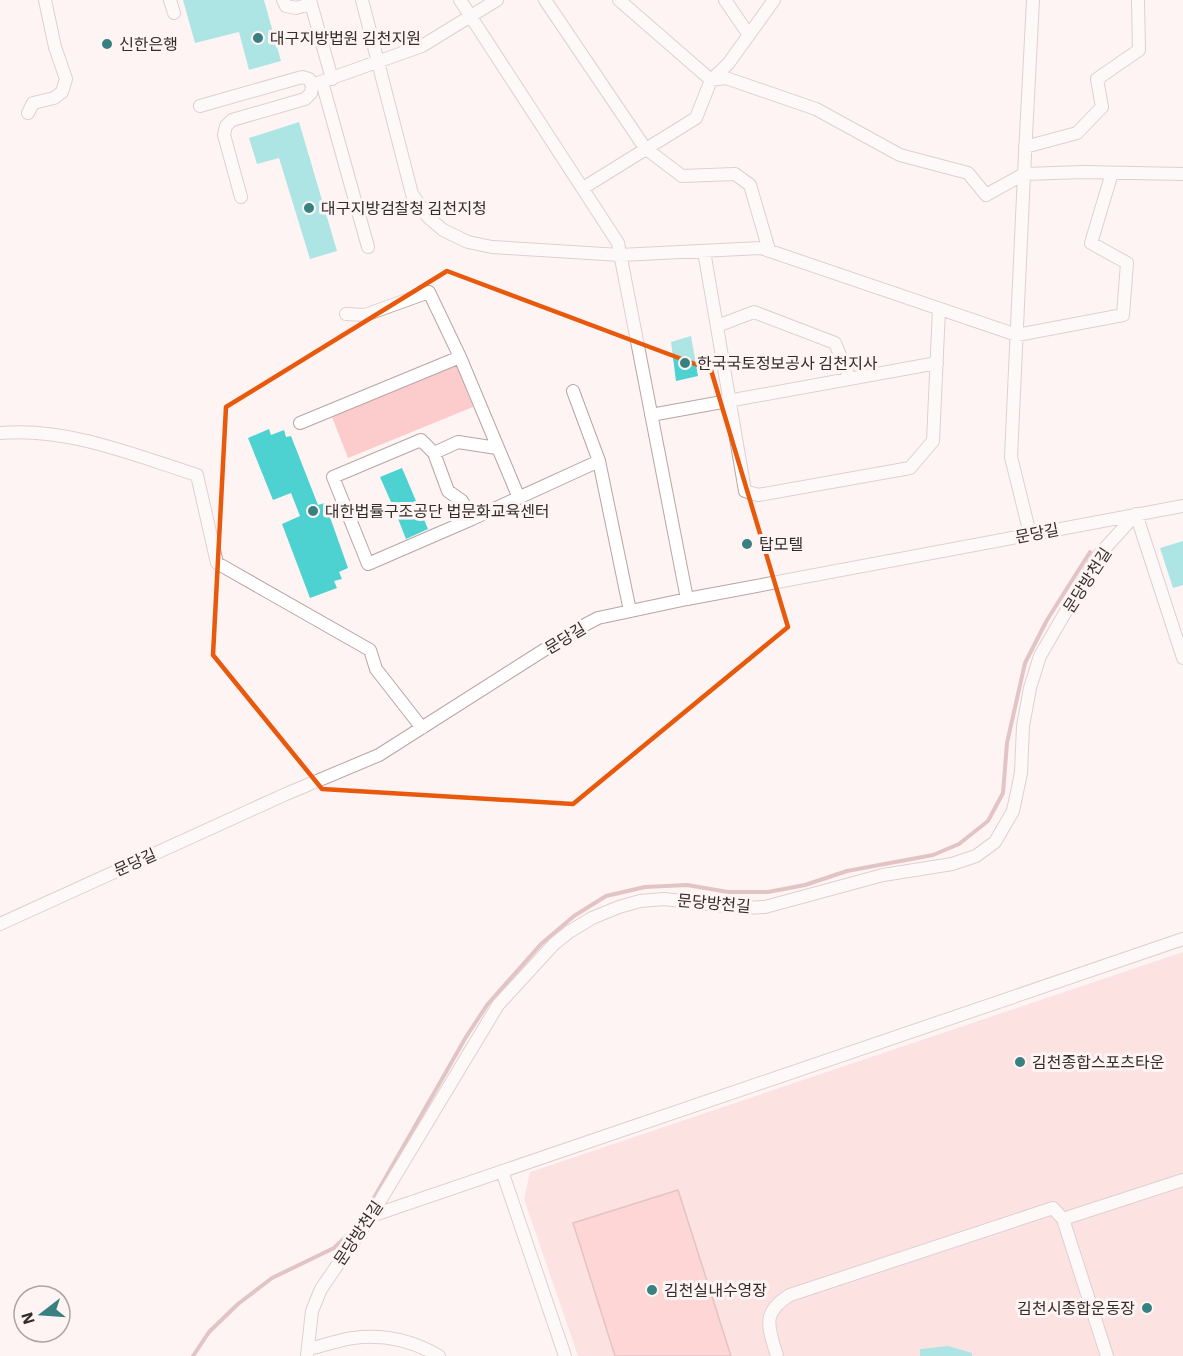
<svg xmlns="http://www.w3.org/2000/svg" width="1183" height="1356" font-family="'IBM Plex Sans','Noto Sans KR',sans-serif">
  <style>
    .green { fill: #fbcccb }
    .water { fill: #ffb2b1; stroke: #c28a89; stroke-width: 1.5 }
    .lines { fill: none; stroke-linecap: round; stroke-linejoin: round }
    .stream { stroke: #c28a89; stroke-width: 4 }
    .building { fill: #4dd1d1 }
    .minor-casing { stroke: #baa4a4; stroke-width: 14 }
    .minor { stroke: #fff; stroke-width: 12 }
    .marked { fill: none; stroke: #e8590c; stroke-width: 4.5; stroke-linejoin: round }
    .poi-dot { fill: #398181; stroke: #fef4f4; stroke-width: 2 }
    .labels { text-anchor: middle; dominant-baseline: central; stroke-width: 6; stroke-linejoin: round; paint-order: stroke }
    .poi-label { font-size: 16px; fill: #352d2c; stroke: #fef4f4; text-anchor: start }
    .street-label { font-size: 16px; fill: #352d2c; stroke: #fef4f4 }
  </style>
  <rect width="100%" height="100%" fill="#fef4f4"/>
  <path class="green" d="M457,365L473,407L348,458L332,417Z
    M1183,952V1356H578L524,1199L530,1172Z"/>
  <path class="water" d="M678,1190L731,1356H615L573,1223Z"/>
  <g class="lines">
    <path class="stream" d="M193,1356L209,1332L238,1304L272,1278L334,1248L359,1224L466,1037L487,1005L541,944L574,916L606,896L645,887L687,885L728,892H768L805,885L847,871L933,855L959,844L988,821L1003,793L1007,743L1025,663L1047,620L1090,552"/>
  </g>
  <path class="building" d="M183,0H264L281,61L249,70L239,32L195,43Z
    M299,122L337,251L310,259L279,158L257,164L249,138Z
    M691,336L698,376L676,381L671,342Z
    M269,429L271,435L284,430L286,437L291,436L318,505L325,503L348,568L339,572L342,579L334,581L337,588L310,598L282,524L300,516L291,493L273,500L248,438Z
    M402,468L428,529L406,539L395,511L381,517L378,507L391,502L380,477Z
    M1183,541V585L1173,588L1160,548Z
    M948,1346L972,1353V1356H920V1349Z"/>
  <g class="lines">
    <g class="minor-casing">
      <path id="minor" d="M170,0L174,13
        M283,0L286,6L296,8L307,5L309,0
        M310,0L332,79
        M362,0L412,194L428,217L443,230L468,242L492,247L620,255L761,248L1017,335L1123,315L1127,263L1091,243L1112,173
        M460,0L618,243L687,599
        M545,0L645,148L682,176L735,174L750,185L769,250
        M619,0L711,80L726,78L816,109L900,155L968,173L986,195L1024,174L1011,457L1030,534
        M725,0L749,35
        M1033,0L1024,174L1084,172L1183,174
        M322,82L368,247
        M312,85L422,46L497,0
        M200,106L302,77L309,79L312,85L311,93L305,99L232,120L226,126L224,135L241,197
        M28,113L33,103L54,98L62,92L66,79L55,47L45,0
        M1025,147L1077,133L1102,107L1097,79L1139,50L1138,0
        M583,188L696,118L711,80L728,64L774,0
        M704,251L745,491L758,495L910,468L933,441L939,309
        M346,314L365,315L429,292L460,357L519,498
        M717,326L754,312L835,343L850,379
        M573,391L599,461L630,611
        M651,415L937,363
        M300,423L460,357
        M0,433C67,427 134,455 197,475L217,563L370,650L376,669L422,728
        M497,448L458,442L434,453L448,491L462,501L472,519L599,461
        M434,453L421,440L333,477L368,564L472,519
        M0,924L286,794L379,755L577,629L598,618L687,599L1183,506
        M502,1171L565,1356
        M371,1216L1183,939
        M1063,1219L1183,1180
        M308,1349C323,1346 338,1340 353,1338C383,1334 413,1341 439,1356
        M307,1356L312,1311L321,1289L371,1216L498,1005L554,944L569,932L592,918L619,907L640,901L664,899L743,908L765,907L883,875L952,864L976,856L995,842L1013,811L1021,773L1023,726L1030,688L1040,656L1098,556L1136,514L1183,658
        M777,1356C769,1328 760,1313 790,1295L1053,1208L1063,1219L1107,1356"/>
    </g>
    <use href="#minor" class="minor"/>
  </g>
  <path d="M0 0H1183V1356H0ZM447,271L711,370L788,627L573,804L322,789L213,655L226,407Z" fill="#fef4f4" fill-opacity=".55" fill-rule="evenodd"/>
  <path class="marked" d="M447,271L711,370L788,627L573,804L322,789L213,655L226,407Z"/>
  <g class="poi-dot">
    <circle cx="258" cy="38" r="6"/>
    <circle cx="107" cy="44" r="6"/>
    <circle cx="309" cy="208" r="6"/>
    <circle cx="685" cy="363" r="6"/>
    <circle cx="313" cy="511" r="6"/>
    <circle cx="747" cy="544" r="6"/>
    <circle cx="1020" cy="1062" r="6"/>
    <circle cx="652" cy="1290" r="6"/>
    <circle cx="1147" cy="1308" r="6"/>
  </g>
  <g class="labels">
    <g class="poi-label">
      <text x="270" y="38">대구지방법원 김천지원</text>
      <text x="119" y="44">신한은행</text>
      <text x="321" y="208">대구지방검찰청 김천지청</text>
      <text x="697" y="363">한국국토정보공사 김천지사</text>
      <text x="325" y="511">대한법률구조공단 법문화교육센터</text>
      <text x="759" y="544">탑모텔</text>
      <text x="1032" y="1062">김천종합스포츠타운</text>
      <text x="664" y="1290">김천실내수영장</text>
      <text x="1135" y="1308" text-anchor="end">김천시종합운동장</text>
    </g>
    <g class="street-label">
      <text transform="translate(1037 533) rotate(-11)">문당길</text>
      <text transform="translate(1087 580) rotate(-57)">문당방천길</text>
      <text transform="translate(565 638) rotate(-31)">문당길</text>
      <text transform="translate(135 862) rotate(-24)">문당길</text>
      <text transform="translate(714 903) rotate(5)">문당방천길</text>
      <text transform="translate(358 1233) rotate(-56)">문당방천길</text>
    </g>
  </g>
  <g transform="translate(42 1314) rotate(253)"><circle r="28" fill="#fef4f4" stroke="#aea4a4" stroke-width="1.5"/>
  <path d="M0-4.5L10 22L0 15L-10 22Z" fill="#398181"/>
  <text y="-9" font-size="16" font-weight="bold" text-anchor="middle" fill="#352d2c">N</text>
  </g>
</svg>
